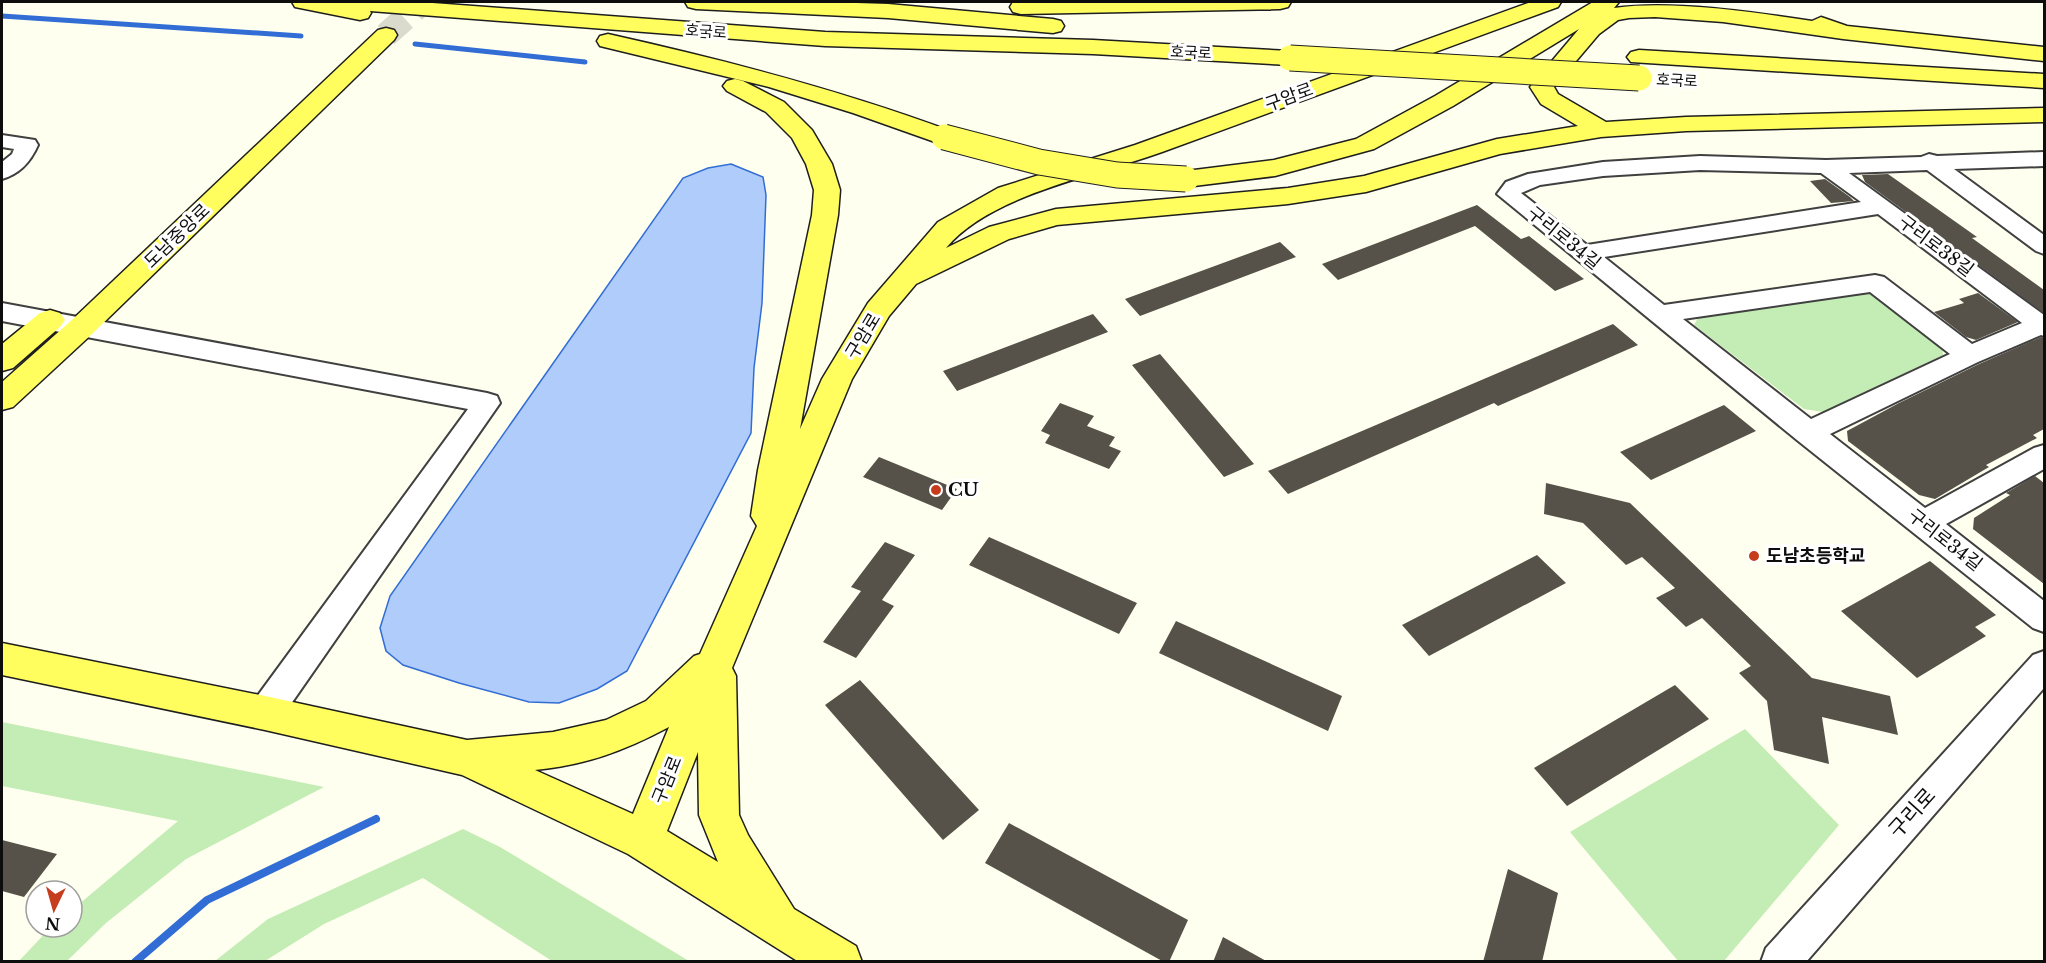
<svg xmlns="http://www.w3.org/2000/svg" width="2046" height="963" font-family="'Libre Baskerville','Noto Sans KR',serif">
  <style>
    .green { fill: #c4ecb5 }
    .water { fill: #afccfa; stroke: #326dd5; stroke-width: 1.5 }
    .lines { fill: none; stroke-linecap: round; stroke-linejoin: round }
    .stream-far1 { stroke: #326dd5; stroke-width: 5 }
    .stream { stroke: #326dd5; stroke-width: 8 }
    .building { fill: #575249 }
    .major-tunnel { stroke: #dadbcc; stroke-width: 25; stroke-dasharray: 25 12; stroke-linecap: butt }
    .minor-casing { stroke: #404040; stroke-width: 4 }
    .major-casing { stroke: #1e1e1e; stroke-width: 3 }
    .minor { fill: #fff; fill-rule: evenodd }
    .major { fill: #fffe5e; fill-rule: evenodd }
    .major-bridge-casing { stroke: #1e1e1e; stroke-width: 27; stroke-linecap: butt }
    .major-bridge { stroke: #fffe5e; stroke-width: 25 }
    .poi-dot { fill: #c63d1d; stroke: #fff; stroke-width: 2 }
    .labels { text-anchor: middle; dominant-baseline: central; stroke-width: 6; stroke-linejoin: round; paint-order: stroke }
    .far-street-label { font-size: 15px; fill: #0d0d0d; stroke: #fff }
    .street-label { font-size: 18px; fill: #0d0d0d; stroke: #fff }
    .poi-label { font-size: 18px; font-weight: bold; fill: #0d0d0d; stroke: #fff; text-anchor: start }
    .near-street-label { font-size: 21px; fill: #0d0d0d; stroke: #fff }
  </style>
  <rect width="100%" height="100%" fill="#feffee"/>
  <path class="green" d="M1862,292L1873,294L1942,344L1943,355L1823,412L1804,409L1694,325L1699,316Z
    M2,722L324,787L186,859L106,923L67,961H19L51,927H72V910L178,821L2,786Z
    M1745,729L1839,825L1724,961H1678L1570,832Z
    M463,829L500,847L689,961H552L423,878L324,924L265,961H215L268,919Z"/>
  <path class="water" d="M731,164L763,177L766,195L762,303L754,368L751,433L627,671L597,689L559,703L529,702L459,683L403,665L386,651L380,628L390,596L683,178L708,168Z"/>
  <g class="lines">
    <path class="stream-far1" d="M2,16L301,36
      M415,44L585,62"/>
    <path class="stream" d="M135,962L207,900L376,819"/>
  </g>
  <path class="building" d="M1888,174L1977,237L1972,238L2044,290V313L1865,182L1862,175Z
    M1825,179L1850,197L1854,201L1831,203L1810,181Z
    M1477,205L1521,239L1529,236L1584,279L1555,291L1475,226L1338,280L1322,264Z
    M1280,242L1296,257L1140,316L1125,299Z
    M1978,293L2018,322L1976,340L1966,337L1934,312L1964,303L1959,299Z
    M1093,314L1108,332L957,391L943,371Z
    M1613,324L1638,345L1498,406L1494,403L1288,494L1268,471Z
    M2041,337L2044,338V429L2033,435L2037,438L1986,465L1989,467L1935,499L1919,495L1848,441L1847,431L1899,403L1979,364Z
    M1160,354L1254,464L1224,477L1132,365Z
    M1060,403L1094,416L1087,426L1115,437L1109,446L1121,451L1109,469L1045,443L1050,435L1041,431Z
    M1724,405L1756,431L1651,480L1620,452Z
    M879,457L957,489L942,510L863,477Z
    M2035,476L2044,483V584L1973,529L1974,518L2010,495L2006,493Z
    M1546,483L1630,503L1812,678L1890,696L1898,735L1822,717L1829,764L1774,750L1767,701L1739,673L1751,666L1702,618L1686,627L1656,598L1675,588L1642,557L1626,565L1583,523L1544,514Z
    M989,537L1137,603L1119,634L969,565Z
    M885,542L915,555L882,600L894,606L856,658L823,642L861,591L851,587Z
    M1537,555L1566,583L1429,656L1402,625Z
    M1930,561L1996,615L1975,627L1986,636L1917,678L1841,611Z
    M1176,621L1342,696L1328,731L1159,653Z
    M860,680L979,810L943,840L825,705Z
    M1675,685L1709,719L1567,806L1534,768Z
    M1009,823L1188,920L1169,962H1164L985,863Z
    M2,840L57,854L24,897L2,891Z
    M1508,869L1558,893L1542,962H1483Z
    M1223,937L1268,962H1213Z"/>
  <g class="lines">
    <path class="major-tunnel" d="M386,35L423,2"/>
    <g class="minor-casing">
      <path id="minor" d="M2,135L35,140L38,145C31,161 20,174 2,179V162L12,154L14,149L2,147Z
        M2044,152V166L1954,169L2044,235V254L2036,251L1927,170L1849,173L2044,315V336L2041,335L1978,362L1830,434L1925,508L2034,448L2044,445V469L1946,524L2044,601V632L2033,628L1797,440L1497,194L1506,182L1528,174L1603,162L1700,156L1826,160L1921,157L1929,154L1937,156ZM1700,170L1821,173L1861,202L1587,245L1521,193L1540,185L1603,176ZM1878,214L2022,323L1972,344L1884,277L1875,275L1664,305L1604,257ZM1870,292L1950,354L1811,419L1683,319Z
        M2,303L487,393L497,396L500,403L277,724L265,728L253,724L248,713L253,702L468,409L2,321Z
        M2044,651V688L1806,962H1761L1766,948L2033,655Z"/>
    </g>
    <g class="major-casing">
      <path id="major" d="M292,2H419L825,32L1093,40L1290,51L1298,53L1302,58L1298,63L1290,65L1093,54L825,46L370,11L371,13L368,18L360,20L295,7Z
        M685,2H825L888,4L1053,19L1061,21L1064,26L1061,31L1053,33L888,18L696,9L688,7Z
        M1013,2H1291L1288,7L1280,9L1021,14L1013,12L1010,7Z
        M1531,2H1561L1558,7C1426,55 1294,104 1162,152C1096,176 991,194 946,248L989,227L1056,209L1288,188L1364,176L1497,139L1578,126L1541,104L1530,87L1579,29L1453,106L1374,149L1275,176L1186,187L1177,185L1173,179L1177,173L1186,171L1274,160L1356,139L1435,96L1593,2H1619L1614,8C1672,0 1753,12 1812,21L1821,17L1847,26L2044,47V61L1843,39L1723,22L1655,17L1629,18L1618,20L1599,34L1554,87L1558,94L1606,122L1686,117L2044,108V122L1686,131L1601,137L1500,154L1366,192L1288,204L1057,225L1009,239L916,284L889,316L852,379L732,668L736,676L739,815L748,835L794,909L856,946L862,962H799L628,854L462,775L265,730L2,675V643L265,696L467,740L553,732L606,720L646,701L694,656L700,654L757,526L751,516L758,470L812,215L814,190L806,164L792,138L766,112L727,91L723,86L727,81L735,79L743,81L784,102L812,130L832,164L840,190L838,215L800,429L822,379L868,303L938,222L998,188L1135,145ZM669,727L633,814L535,770C586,765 624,751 669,727ZM698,752L699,815L718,862L667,831Z
        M386,28L394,30L397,35L394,40L93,333L13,407L2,410V382L73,319L378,30Z
        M608,34C725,60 840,90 953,132L956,137L953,142L944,144L935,142L853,113L769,87L600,46L597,41L600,36Z
        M1639,50L2044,74V88L1631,62L1627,57L1631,52Z
        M50,310L60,313L65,320L60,327L13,368L2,371V344L40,313Z"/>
    </g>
    <use href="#minor" class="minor"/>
    <use href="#major" class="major"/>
    <g class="major-bridge-casing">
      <path id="major-bridge" d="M1290,58L1639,78
        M944,137L1039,162L1117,175L1186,179"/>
    </g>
    <use href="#major-bridge" class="major-bridge"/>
  </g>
  <g class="poi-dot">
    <circle cx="936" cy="490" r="6"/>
    <circle cx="1754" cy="556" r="6"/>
  </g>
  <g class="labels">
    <g class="far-street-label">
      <text transform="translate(706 31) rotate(4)">호국로</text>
      <text transform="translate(1191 52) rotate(3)">호국로</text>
      <text transform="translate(1677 80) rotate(3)">호국로</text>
    </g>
    <g class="street-label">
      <text transform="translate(1289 97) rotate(-20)">구암로</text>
      <text transform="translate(177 236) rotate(-44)">도남중앙로</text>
      <text transform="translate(1564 238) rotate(39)">구리로34길</text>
      <text transform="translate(1936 246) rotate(37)">구리로38길</text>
      <text transform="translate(863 336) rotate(-59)">구암로</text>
      <text transform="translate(1945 540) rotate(38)">구리로34길</text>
      <text transform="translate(667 780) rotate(-68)">구암로</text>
    </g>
    <g class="poi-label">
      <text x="948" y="490">CU</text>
      <text x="1766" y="556">도남초등학교</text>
    </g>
    <g class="near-street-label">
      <text transform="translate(1912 813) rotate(-48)">구리로</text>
    </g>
  </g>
  <rect width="2046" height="963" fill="none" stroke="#0d0d0d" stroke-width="6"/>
  <g transform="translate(54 909) rotate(185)"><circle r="28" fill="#ffffff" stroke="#9e9e9e" stroke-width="1.5"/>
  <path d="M0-4.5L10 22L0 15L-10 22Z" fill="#c63d1d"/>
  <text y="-9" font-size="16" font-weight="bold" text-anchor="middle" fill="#0d0d0d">N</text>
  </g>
</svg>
